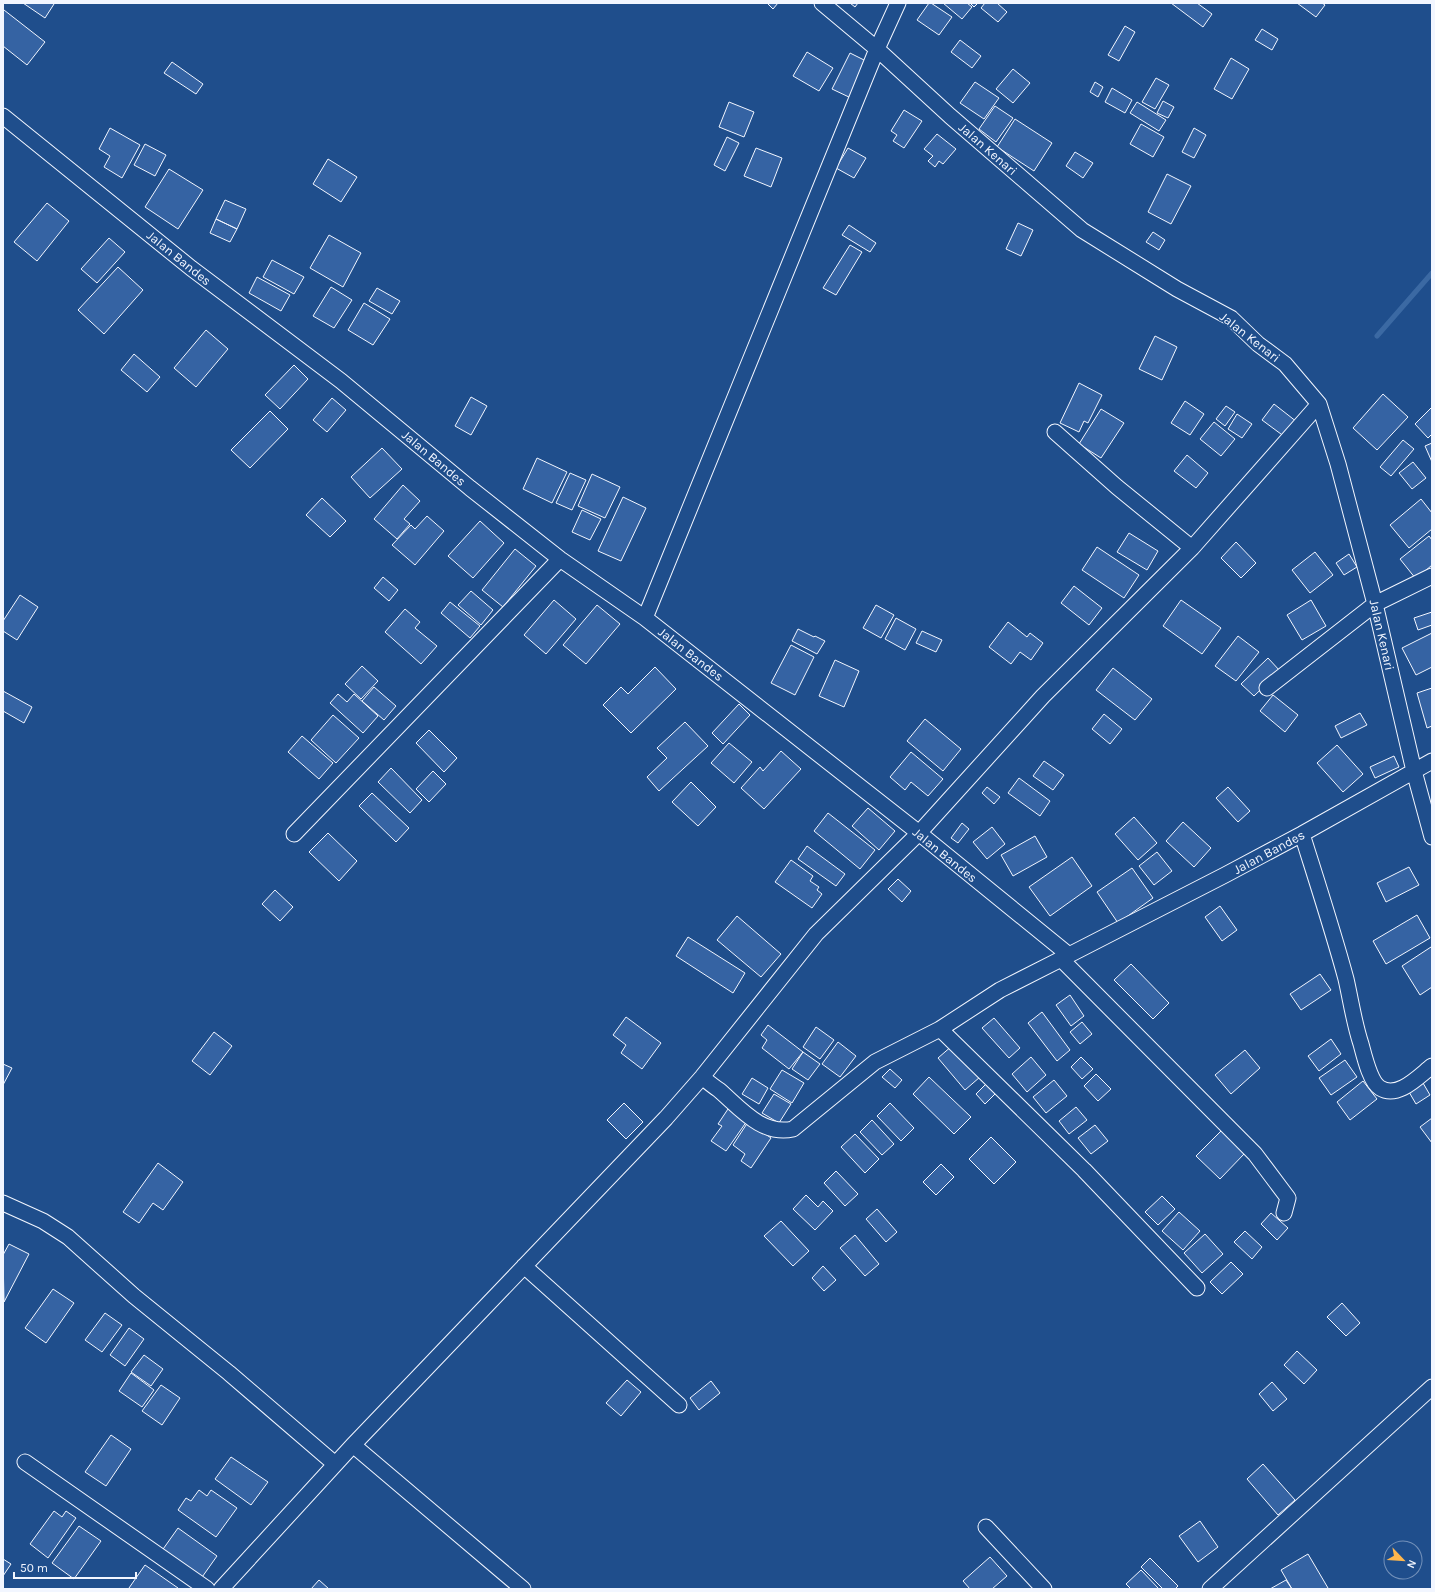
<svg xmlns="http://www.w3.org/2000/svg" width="1435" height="1592" font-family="Karla,sans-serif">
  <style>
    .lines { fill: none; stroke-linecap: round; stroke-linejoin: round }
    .stream { stroke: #3b69a3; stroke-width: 5 }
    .building { fill: #3563a3; stroke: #f2f6ff }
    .minor-casing { stroke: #f2f6ff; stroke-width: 17 }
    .minor { stroke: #1f4e8c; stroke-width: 15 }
    .labels { text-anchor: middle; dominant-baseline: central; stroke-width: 3; stroke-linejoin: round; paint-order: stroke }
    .street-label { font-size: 13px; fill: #f2f6ff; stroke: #1f4e8c }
  </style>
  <rect width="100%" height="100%" fill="#1f4e8c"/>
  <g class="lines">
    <path class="stream" d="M1377,336L1432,273"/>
  </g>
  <path class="building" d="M23,3H53L54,4L45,18Z
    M767,3H778L773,9Z
    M850,3H858L855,7Z
    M929,3H931L952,17L939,35L917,20Z
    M943,3H967L972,7L962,19Z
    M970,3H978L974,7Z
    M985,3H997L1007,12L998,22L981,8Z
    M1171,3H1197L1212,14L1203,27Z
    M1297,3H1322L1325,5L1316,17Z
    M4,10L45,42L27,65L3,46V11Z
    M1125,26L1135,32L1119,61L1108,55Z
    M1262,29L1278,39L1272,50L1255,40Z
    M960,40L981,56L972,68L951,52Z
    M807,52L833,68L819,91L793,76Z
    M850,53L868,62L851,98L832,89Z
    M1231,58L1249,69L1232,99L1214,89Z
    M172,62L203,84L196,94L164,73Z
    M1013,69L1030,83L1013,103L996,89Z
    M1156,78L1169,85L1155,109L1142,102Z
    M975,82L999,98L984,119L960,103Z
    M1095,82L1103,87L1098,97L1090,92Z
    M1112,88L1132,100L1125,113L1105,102Z
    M1163,101L1174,107L1168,118L1157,113Z
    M729,102L754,112L744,137L719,127Z
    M1137,102L1166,120L1159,131L1130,113Z
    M995,106L1013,118L996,142L979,129Z
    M904,110L922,121L904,148L893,141L897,135L891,131Z
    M1015,119L1052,143L1034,171L997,147Z
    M1141,124L1164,137L1153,157L1130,144Z
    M110,128L140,145L122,178L104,167L110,156L99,149Z
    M1194,128L1206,135L1194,158L1182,152Z
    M937,134L956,149L943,164L939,161L935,167L928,161L933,156L924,149Z
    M727,137L739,143L725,171L714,165Z
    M145,144L166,155L155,176L134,165Z
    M756,148L782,158L771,187L744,176Z
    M848,148L866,158L854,178L836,168Z
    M1075,152L1093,163L1083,178L1066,166Z
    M328,159L357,177L341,202L313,184Z
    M169,169L203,190L178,229L145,207Z
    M1167,174L1191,186L1171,224L1148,212Z
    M225,200L246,209L237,229L216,219Z
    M47,203L69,221L37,261L14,242Z
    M216,219L237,229L230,242L210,233Z
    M1018,223L1033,230L1021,256L1006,249Z
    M849,225L876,243L870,252L842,235Z
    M1153,232L1165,240L1159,250L1146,242Z
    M329,235L361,253L343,287L310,268Z
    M109,238L125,252L97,283L81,269Z
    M850,245L862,252L836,295L823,288Z
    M272,260L304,277L294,294L263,277Z
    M118,267L143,290L104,334L78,310Z
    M257,277L290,295L281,311L249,293Z
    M331,287L352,300L334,328L313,316Z
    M377,288L400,301L392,314L369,301Z
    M364,303L390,319L373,345L348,330Z
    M206,330L228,349L196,387L174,368Z
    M1155,336L1177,347L1162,380L1139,369Z
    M134,354L160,377L147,392L121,370Z
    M294,365L308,379L280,409L265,395Z
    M1079,383L1102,395L1088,423L1084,421L1079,432L1060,423Z
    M1383,394L1408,417L1377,450L1353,428Z
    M471,397L487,406L471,435L455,426Z
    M332,398L346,410L327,432L313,420Z
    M1185,401L1204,414L1190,435L1171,423Z
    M1274,404L1297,422L1285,437L1262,420Z
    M1226,406L1235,412L1225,426L1216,419Z
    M1432,407V434L1428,438L1415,424Z
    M1101,409L1124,423L1101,458L1079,444Z
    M270,411L288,429L250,468L231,450Z
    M1237,414L1252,424L1242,438L1228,429Z
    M1214,422L1235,439L1221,456L1200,439Z
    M1403,440L1414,449L1391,476L1380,467Z
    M1432,443V462L1425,446Z
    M382,448L402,469L370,498L351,477Z
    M1187,455L1208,473L1196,488L1174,471Z
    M537,458L567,472L552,503L523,489Z
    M1413,462L1426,478L1412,489L1399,473Z
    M570,473L586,480L572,510L556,503Z
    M592,474L620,487L605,518L578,506Z
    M403,485L420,501L404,519L410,524L397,539L374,519Z
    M623,497L646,508L621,561L598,551Z
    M322,498L346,521L330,537L306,515Z
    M1421,499L1432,513V529L1409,548L1390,525Z
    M582,510L601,519L590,540L572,532Z
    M427,516L444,531L415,565L392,545L411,525L415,529Z
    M480,521L504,543L473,578L448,556Z
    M1129,533L1158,551L1147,570L1117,552Z
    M1429,536L1432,540V565L1416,579L1400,559Z
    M1236,542L1256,563L1241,578L1221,558Z
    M1097,547L1139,575L1124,598L1082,570Z
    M515,549L536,566L503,607L482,590Z
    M1315,552L1333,575L1310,593L1292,570Z
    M1349,554L1357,567L1344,575L1336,563Z
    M383,577L398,590L389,601L374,588Z
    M1074,586L1102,608L1089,625L1061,603Z
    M471,591L493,610L481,625L458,605Z
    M20,595L38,607L17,640L3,631V621Z
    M554,600L576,619L546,654L524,635Z
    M1181,600L1221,628L1202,654L1163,626Z
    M1311,600L1326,626L1302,640L1287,615Z
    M450,602L480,626L470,638L441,613Z
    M597,605L620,624L586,664L563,645Z
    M876,605L894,615L881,638L863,628Z
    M405,609L420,622L415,628L437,646L421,664L385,632Z
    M1432,612V625L1418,630L1414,618Z
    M896,618L916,629L905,650L885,639Z
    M1008,622L1027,637L1030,633L1043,643L1031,660L1020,652L1011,664L989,647Z
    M798,629L814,637L815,636L825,641L817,654L792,641Z
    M922,631L942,640L936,652L916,643Z
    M1432,633V667L1416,675L1402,648Z
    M1238,636L1259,652L1236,681L1215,666Z
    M791,645L814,657L795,695L771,683Z
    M1268,658L1280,671L1254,696L1241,684Z
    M835,660L859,671L844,707L819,696Z
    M362,666L378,681L361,699L345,684Z
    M655,667L676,689L631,733L603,705L621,687L628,694Z
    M1113,668L1152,699L1135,720L1096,690Z
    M374,687L396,706L384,720L362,701Z
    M1432,688V726L1427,728L1417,693Z
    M3,691L32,707L24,723L3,711Z
    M338,694L347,702L354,694L378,716L363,733L330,703Z
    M1273,695L1298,715L1285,732L1260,711Z
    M739,704L750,715L723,744L712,733Z
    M1360,713L1367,725L1341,738L1335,726Z
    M1104,714L1122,729L1110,744L1092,729Z
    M333,715L359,738L336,763L311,740Z
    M925,719L961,749L943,771L907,741Z
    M685,722L708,746L659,791L647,777L667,758L657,748Z
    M429,730L457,758L444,772L416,743Z
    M302,736L333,763L319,779L288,752Z
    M729,743L752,762L734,783L711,763Z
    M1337,745L1363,774L1343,792L1317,763Z
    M781,751L801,769L764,809L741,788L760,767L763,771Z
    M911,752L943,779L928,796L911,782L905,790L890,777Z
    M1394,756L1399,767L1375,778L1370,767Z
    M1044,761L1064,775L1053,790L1033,776Z
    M391,768L422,800L410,813L378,782Z
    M433,771L446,784L429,802L416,789Z
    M1019,778L1050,801L1040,816L1008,793Z
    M691,782L716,807L698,826L672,802Z
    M987,787L1000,797L994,804L982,793Z
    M1228,787L1250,811L1238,822L1216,798Z
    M372,793L409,828L396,842L359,806Z
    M868,808L895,831L879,850L852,826Z
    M828,813L875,850L860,869L814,831Z
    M1134,817L1157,843L1138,860L1115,834Z
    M1183,822L1211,848L1194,867L1166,841Z
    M962,823L969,829L958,843L951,838Z
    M992,827L1005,844L987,859L973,842Z
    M328,833L357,861L339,881L309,852Z
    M1035,836L1047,857L1013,876L1001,855Z
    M807,846L845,874L836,886L798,859Z
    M1157,852L1172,871L1154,885L1139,866Z
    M1072,857L1092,886L1050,916L1029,887Z
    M791,860L813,876L810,881L819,887L817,890L822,894L812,908L775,882Z
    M1409,867L1419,885L1386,902L1377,883Z
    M1132,868L1153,898L1118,923L1097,892Z
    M898,879L911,891L902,902L888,889Z
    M275,890L293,907L280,921L262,904Z
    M1220,906L1237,930L1222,941L1205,917Z
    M1417,915L1430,938L1386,964L1373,941Z
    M737,916L781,954L761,977L717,940Z
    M688,937L745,973L733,993L676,956Z
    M1431,947L1432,949V987L1420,995L1402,966Z
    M1131,964L1169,1003L1153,1019L1114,980Z
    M1320,974L1331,990L1301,1010L1290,994Z
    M1070,995L1084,1016L1071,1026L1056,1005Z
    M1042,1012L1070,1050L1057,1061L1028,1023Z
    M626,1017L661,1043L642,1069L621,1053L626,1045L613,1035Z
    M994,1018L1020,1048L1009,1058L982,1028Z
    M1082,1022L1092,1034L1080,1044L1070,1032Z
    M768,1025L803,1052L789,1069L762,1048L767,1040L761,1035Z
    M816,1027L834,1040L820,1059L803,1047Z
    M214,1032L232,1046L210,1075L192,1061Z
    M1331,1039L1341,1054L1319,1071L1308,1056Z
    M838,1042L856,1056L840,1077L822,1064Z
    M953,1045L980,1077L965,1090L938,1058Z
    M1245,1050L1260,1068L1231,1094L1215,1075Z
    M803,1052L820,1064L808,1080L792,1069Z
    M1031,1057L1046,1075L1027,1092L1012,1074Z
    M1081,1057L1093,1069L1082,1079L1071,1067Z
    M1345,1060L1357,1077L1331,1095L1319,1078Z
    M3,1064L12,1068L3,1085Z
    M890,1069L902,1080L895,1088L882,1077Z
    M782,1070L804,1083L792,1103L770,1089Z
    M1096,1074L1111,1089L1098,1101L1084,1086Z
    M929,1077L971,1117L954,1134L913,1094Z
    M752,1078L768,1088L759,1104L742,1094Z
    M1054,1080L1067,1096L1046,1113L1033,1097Z
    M989,1081L998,1091L985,1104L976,1094Z
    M1363,1081L1377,1099L1350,1120L1337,1102Z
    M1423,1083L1430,1095L1416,1104L1409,1092Z
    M774,1094L791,1104L779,1123L762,1113Z
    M624,1103L643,1122L626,1139L607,1120Z
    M890,1103L914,1128L901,1141L877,1116Z
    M1076,1107L1087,1120L1069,1134L1059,1121Z
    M728,1109L747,1121L726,1151L711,1141L722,1126L718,1124Z
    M1432,1118V1143L1420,1127Z
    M872,1120L894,1144L882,1155L860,1132Z
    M748,1122L771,1138L751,1168L741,1161L745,1154L733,1145Z
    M1095,1125L1108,1141L1091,1154L1078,1138Z
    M1222,1130L1245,1153L1220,1179L1196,1156Z
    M855,1134L879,1159L865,1173L841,1147Z
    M991,1137L1016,1162L994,1184L969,1159Z
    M158,1163L183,1182L163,1210L153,1203L139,1223L123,1212Z
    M941,1164L954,1177L936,1195L923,1182Z
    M836,1171L858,1194L845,1206L824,1183Z
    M806,1195L818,1207L823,1201L833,1211L815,1230L793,1209Z
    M1162,1196L1175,1209L1158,1225L1145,1212Z
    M877,1209L897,1232L886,1242L866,1219Z
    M1179,1212L1200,1231L1183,1250L1162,1231Z
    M1271,1213L1288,1228L1277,1240L1261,1224Z
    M781,1221L809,1251L793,1266L764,1236Z
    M1245,1231L1262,1247L1252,1259L1234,1242Z
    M1205,1234L1223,1254L1202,1273L1184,1253Z
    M855,1235L879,1264L865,1276L840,1248Z
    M9,1244L29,1254L4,1302L3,1255Z
    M1231,1262L1243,1274L1222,1294L1210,1282Z
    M823,1266L836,1280L824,1291L812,1278Z
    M53,1289L74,1303L46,1343L25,1328Z
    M1342,1303L1360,1323L1346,1336L1327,1317Z
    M105,1313L122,1325L102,1352L85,1340Z
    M129,1328L144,1339L125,1366L110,1355Z
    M1297,1351L1317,1370L1304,1384L1284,1365Z
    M144,1355L163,1369L151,1386L131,1372Z
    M131,1373L154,1390L142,1407L119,1391Z
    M627,1380L641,1392L621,1416L606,1403Z
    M711,1381L720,1393L699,1410L690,1398Z
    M1272,1382L1287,1399L1273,1411L1259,1394Z
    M161,1385L180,1398L162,1425L142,1411Z
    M111,1435L131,1449L106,1486L85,1472Z
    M231,1457L268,1482L251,1505L215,1479Z
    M1263,1464L1295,1500L1278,1515L1247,1479Z
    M199,1490L207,1496L211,1490L237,1508L216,1537L178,1510L186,1498L191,1501Z
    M54,1511L62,1517L66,1511L76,1518L48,1558L30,1544Z
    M1200,1521L1218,1547L1198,1562L1179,1536Z
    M79,1526L101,1541L74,1579L52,1563Z
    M178,1528L217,1556L200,1580L161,1552Z
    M1308,1554L1328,1588L1326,1589H1292L1281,1570Z
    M990,1557L1007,1576L992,1589H970L963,1581Z
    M1150,1558L1178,1586L1175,1589H1163L1141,1567Z
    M3,1559L11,1564L3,1576Z
    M145,1565L178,1588L177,1589H130L129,1588Z
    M1141,1570L1159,1589H1131L1126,1584Z
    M319,1580L329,1589H311Z
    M1286,1580L1292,1589H1270Z"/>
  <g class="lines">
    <g class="minor-casing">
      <path id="minor" d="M822,3L877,49L950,116L1082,230L1177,289L1231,318L1258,344L1285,364L1319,404L1338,464L1375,604L1414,771L1432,837
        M3,116L191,268L341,381L470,488L560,559L645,618L919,833L1069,955L1225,875L1302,834L1432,761
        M1055,432L1117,487L1192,548
        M645,618L877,49L898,3
        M1267,688L1375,604L1432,576
        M294,834L560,559
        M1302,834C1317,882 1333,931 1346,979C1351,1001 1354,1023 1361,1044C1364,1055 1370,1082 1380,1088C1398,1099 1418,1077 1432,1066
        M1061,959L1255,1154L1288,1198L1284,1213
        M940,1029L1084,1170L1197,1288
        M702,1077C707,1081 713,1086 719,1090C740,1108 762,1136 793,1129L875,1062L940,1029L1000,990L1069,955
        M3,1203L43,1221L68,1237L134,1296L229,1373L335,1464
        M524,1266L679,1405
        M353,1445L523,1589
        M25,1462L207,1589
        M986,1527L1044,1589
        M221,1589L353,1445L666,1118L702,1077L816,934L919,833L1043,696L1192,548L1319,404
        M1210,1589L1432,1387"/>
    </g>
    <use href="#minor" class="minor"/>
  </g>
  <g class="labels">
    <g class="street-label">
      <text transform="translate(988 149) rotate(41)">Jalan Kenari</text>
      <text transform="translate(179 258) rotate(39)">Jalan Bandes</text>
      <text transform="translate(1250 337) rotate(38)">Jalan Kenari</text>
      <text transform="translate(434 458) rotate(40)">Jalan Bandes</text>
      <text transform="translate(1382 635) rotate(77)">Jalan Kenari</text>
      <text transform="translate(691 654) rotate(38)">Jalan Bandes</text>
      <text transform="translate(1269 852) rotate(-28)">Jalan Bandes</text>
      <text transform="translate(945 855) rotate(39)">Jalan Bandes</text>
    </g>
  </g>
  <rect width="1435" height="1592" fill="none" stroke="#f2f6ff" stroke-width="8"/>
  <g transform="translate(1403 1560) rotate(115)"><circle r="19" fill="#1f4e8c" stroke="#7391ba"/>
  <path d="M0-3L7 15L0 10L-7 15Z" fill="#ffb74d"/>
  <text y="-6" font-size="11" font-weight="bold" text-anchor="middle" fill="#f2f6ff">N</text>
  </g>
  <path d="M14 1572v6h122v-6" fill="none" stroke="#f2f6ff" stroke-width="2"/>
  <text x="20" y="1572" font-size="12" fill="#f2f6ff" stroke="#1f4e8c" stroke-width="3" paint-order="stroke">50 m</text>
</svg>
